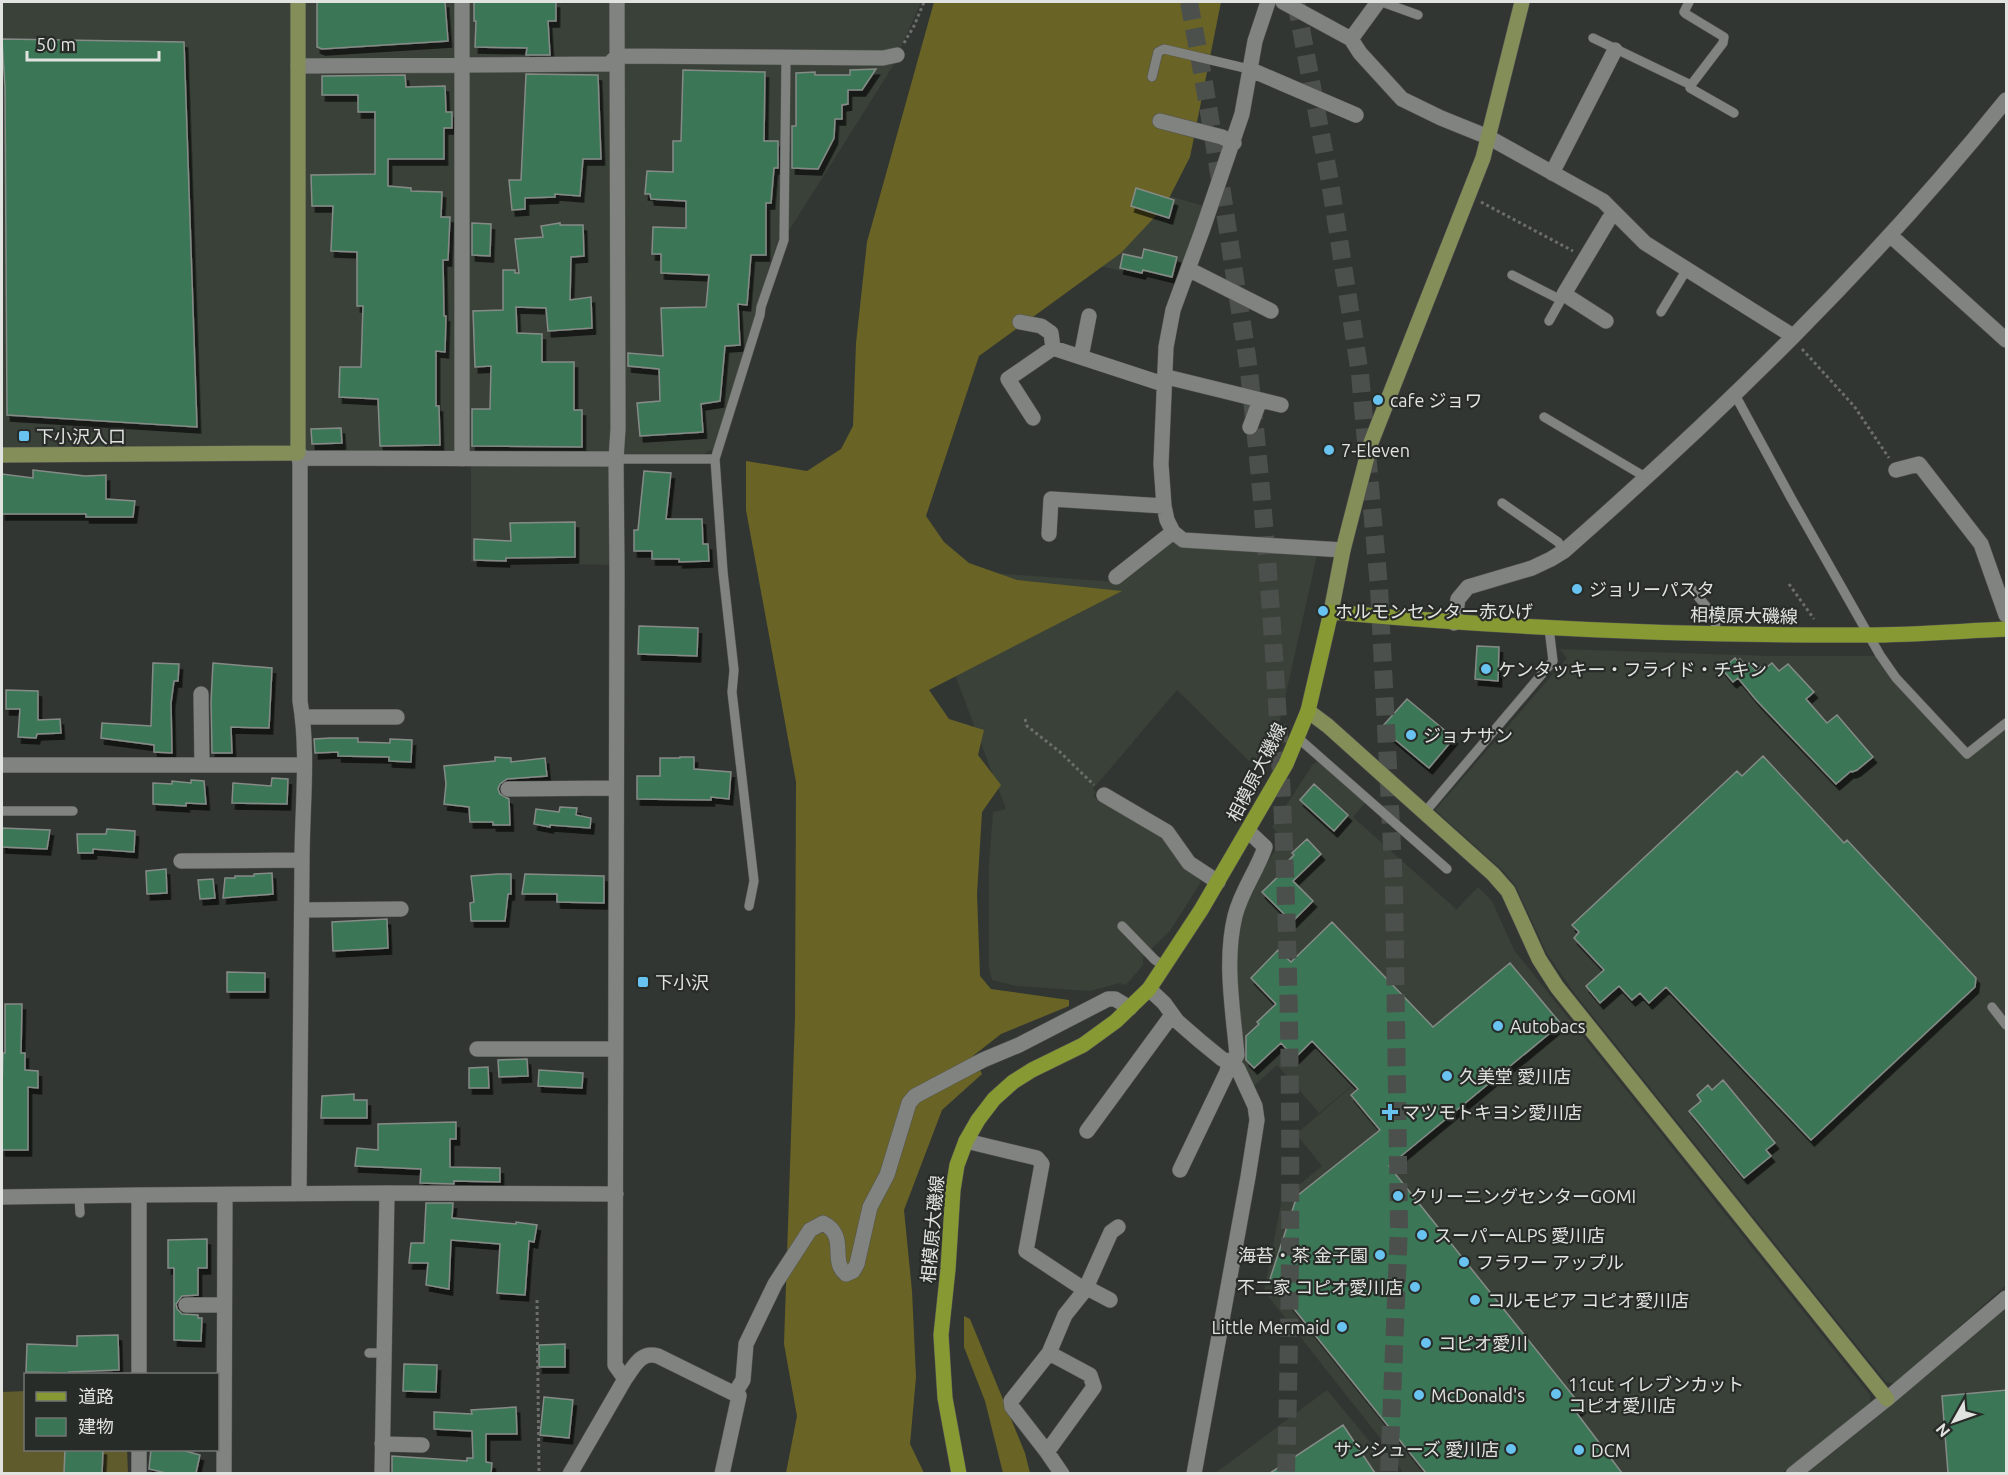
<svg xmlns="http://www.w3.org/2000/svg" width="2008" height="1475" font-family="Ubuntu,'Noto Sans JP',sans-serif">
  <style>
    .built { fill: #3a4138 }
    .green { fill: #605b2d }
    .forest { fill: #696326 }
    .building { fill: #3a7656; stroke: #868b88; stroke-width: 1.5; filter: url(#shadow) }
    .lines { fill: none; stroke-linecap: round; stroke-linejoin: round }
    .highway-tunnel { stroke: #4c504c; stroke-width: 18; stroke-dasharray: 18 9; stroke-linecap: butt }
    .lane-casing { stroke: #525451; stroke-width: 10 }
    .street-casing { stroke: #525451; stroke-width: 16 }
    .secondary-casing { stroke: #525451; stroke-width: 16 }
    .primary-casing { stroke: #525451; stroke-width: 16 }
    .path { stroke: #6b6e6a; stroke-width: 3; stroke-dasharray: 3 3; stroke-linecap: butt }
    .lane { stroke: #80837f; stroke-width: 9 }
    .street { stroke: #80837f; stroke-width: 15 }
    .secondary { stroke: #838e59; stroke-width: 15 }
    .primary { stroke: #869933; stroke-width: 15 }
    .poi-dot { fill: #69c3f1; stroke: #282c28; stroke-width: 2 }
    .labels { text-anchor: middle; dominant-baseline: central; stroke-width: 4.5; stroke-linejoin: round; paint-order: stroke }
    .poi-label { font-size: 18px; fill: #e1e3e0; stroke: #282c28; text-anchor: start }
    .street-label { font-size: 18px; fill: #e1e3e0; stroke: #282c28 }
  </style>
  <defs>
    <filter id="shadow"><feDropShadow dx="3.5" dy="6" stdDeviation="0" flood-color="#0009"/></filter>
  </defs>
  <rect width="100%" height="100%" fill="#323632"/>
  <path class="built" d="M2,2H921L893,66L790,229L778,240L756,308V313L715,448L704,454L610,455L612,565L471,562V453L2,448Z
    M1135,186L1204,206L1177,283L1091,264Z
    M1176,540L1317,555L1280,720L1257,769L1177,690L1093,789L1096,792L1093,796L1161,836L1201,882L1170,931L1143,957V965L1126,985L1120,983L1090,991L1016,986L992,980L989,967V864L993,812L1006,809L950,662L949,570L1117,582L1166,542Z
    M1559,649L1770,656H1877L1967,757L2006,727V1285L1895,1384L1886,1382L1575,994L1547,954L1515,885L1502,870L1435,810L1567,658Z
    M1318,761L1367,801L1353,817L1456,909L1454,912L1478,887L1492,901L1514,950L1870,1395V1403L1782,1473H1403L1388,1448L1264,1291L1282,1199L1322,1166L1296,1134L1390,1054L1319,1113L1277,1065L1254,1086L1244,1073L1235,969L1240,914L1252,894L1255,881L1278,846V834L1272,827L1313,764Z
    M2006,1306V1473L1806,1474L1884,1412Z
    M1327,1390L1374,1447L1391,1473L1214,1474Z"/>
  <path class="green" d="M25,1391L26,1450H127L128,1473H2V1392Z"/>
  <path class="forest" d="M934,2H1221L1190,157L1165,206L1121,253L979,356L926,516L944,542L969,563L1017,580L1122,591L929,690L949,719L984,730L978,755L1001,785L982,812L977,894L980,976L991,989L1069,1000V1006L1001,1034L973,1056L982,1074L942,1110L904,1210L912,1291L916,1377L910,1444L924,1473H786L797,1416L784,1344L795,1017L796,782L746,510V461L807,471L841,449L853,426L856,343L867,242Z
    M964,1316L970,1319L1025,1453L1030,1473H1003L985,1401L964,1347Z"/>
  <path class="building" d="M317,2H445L448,41L322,49L317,47Z
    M474,2H556V21H548L550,55H526L527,48L475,47L476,21H474Z
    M2,39L184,42L197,427L7,415L5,87Z
    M876,69L862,90H848V104L842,105V119H835L834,138L818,169L792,168V126H796V73L815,72V75H850V70Z
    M683,70L765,72L764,141H778V168H774L771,203H766V255H751L747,305L738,304L740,345L725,346L720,401L701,404L703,432L640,436L637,403L660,401L659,369L628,366V353L663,356L661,308L706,307L709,275L661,273V254H652L653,227L686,228V201L651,199L650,194H645L647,171L673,172V141H681Z
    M526,74L598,75L601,159H583L580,196L555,194V197L525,198V209L512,210L509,180H521Z
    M405,75L406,87L445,86L446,112H452V128H444V159H388V186L411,188V191L442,192L441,217H450L448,260H443L444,316H446L445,352L436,351V406H439L440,445L380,446L378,399L339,397L340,367H361L363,306H357V252L331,251L333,206H312L311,175L375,174V112H358V95H322V76Z
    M1136,188L1174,200L1169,218L1131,206Z
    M472,223L491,224L490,256L472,255Z
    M560,223V225H583L584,256L571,257L570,300L591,297L592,328L548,331L546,308L516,307L517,333L542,334V362H574V410H582V447L472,446V409H490L491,366L475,367L473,311L503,310V270H515V273H519L515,239L543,237L541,226Z
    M1144,249L1177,257L1172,277L1143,270L1142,273L1120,268L1123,254L1142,258Z
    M341,428L342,443L312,444L311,429Z
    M33,470L85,476L106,475V499L135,501L133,517H86V514H2V474L33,478Z
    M644,471L671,473L666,519H702L703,544H708L709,561L679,562V559H652V551H634V530H638Z
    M575,522V557L506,558V561L474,560V539L511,541L510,523Z
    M639,626L698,628L697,656L638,654Z
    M1477,646L1499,647L1498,681L1475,679Z
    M1735,658L1737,661L1740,659L1746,666L1749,663L1756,671L1760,667L1763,670L1772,663L1779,671L1788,664L1814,692L1806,699L1827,723L1837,715L1873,757L1857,770L1852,772L1851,771L1836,784L1757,701L1738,678L1733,682L1722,669Z
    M153,663L179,664L178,681H174L171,703L172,753L154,752V745L101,738L102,723L151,726Z
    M213,663L272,668L269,728L231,727L232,753H212L211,701Z
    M6,690L38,691V720L60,719L61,733L37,734L36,738L18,737L20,709H6Z
    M1407,699L1454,738L1429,768L1381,728Z
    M331,738H358V742L390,743V739L412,740L411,762L389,761V757L338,756V752L315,753L314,739Z
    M1763,756L1844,843L1847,840L1976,978L1975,987L1811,1140L1666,987L1649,1003L1640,993L1632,1000L1619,986L1600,1003L1586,986L1604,970L1574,938L1579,932L1572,925L1737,771L1742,776Z
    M495,757L511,758V762L545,758L547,776L507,779L500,784L498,789L500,794L509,799L510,825H493V822H470L469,807L444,804L446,784L444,766L495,761Z
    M680,757H694V769L731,772L729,799L711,797V800L637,799V776H660V758H680Z
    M272,778L288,779L287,804L232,803L233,783L271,786Z
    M191,780L204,781L206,804L186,803V806L153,804V783L172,784V781L191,783Z
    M1314,784L1348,815L1334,831L1300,800Z
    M560,807L577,808L576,815L591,818L590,828L550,825V827L534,824L536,809L559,812Z
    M2,828L50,830L47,849L2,847Z
    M107,829L135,831L134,852L93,849V853H78L77,834H106Z
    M1307,839L1321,854L1293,881L1313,901L1292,922L1262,892L1285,870L1282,867L1294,855L1292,853Z
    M166,869L167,893L147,894L146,871Z
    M272,873L273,894L223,898L225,878H235V876H254V874Z
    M498,874H511V894H508L505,921H471L470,903L474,902L471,876Z
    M525,874L604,876V903L557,902V894H522Z
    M213,879L215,898L200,899L198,880Z
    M387,919L388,948L333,951L332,922Z
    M1332,922L1433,1027L1510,963L1561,1024L1389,1166L1582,1407L1576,1412L1622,1473H1426L1270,1279L1297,1196L1380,1130L1351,1095L1358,1089L1312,1041L1295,1058L1281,1043L1254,1068L1246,1060V1036L1259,1024L1257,1022L1276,1004L1251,978L1278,950L1291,962Z
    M227,972L265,973V992H227Z
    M5,1004H22L21,1053H25V1070L38,1071V1088L28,1087V1150H2V1089L3,1053H5Z
    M527,1059L528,1076L499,1077L498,1060Z
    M488,1067L489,1088H469V1068Z
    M539,1070L583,1073L582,1088L538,1086Z
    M1723,1080L1775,1143L1766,1150L1771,1156L1744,1178L1689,1111L1701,1101L1697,1095L1708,1085L1712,1090Z
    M354,1094V1100H367V1118H321L322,1096Z
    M456,1122V1139H450V1167L500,1168V1182L454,1181V1184L420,1183L421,1169L355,1166L357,1148L378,1150V1124Z
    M426,1203H453L452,1218L516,1224V1222L537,1225L534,1242L529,1241L525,1295L497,1293L500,1244L451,1240L449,1289L426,1285L428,1263H409L411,1243H424Z
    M207,1239V1268H198V1295L182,1296L176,1304L177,1309L182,1314L198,1315V1318H202L201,1341L174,1340V1268H168V1240Z
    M118,1335L119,1370L69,1372V1373L26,1372L27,1344L77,1346V1336Z
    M565,1344V1367H539V1345Z
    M404,1364L437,1365L436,1392L403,1391Z
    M2007,1390V1473H1948L1942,1396Z
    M544,1397L573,1400L569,1438L540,1435Z
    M516,1407L517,1434H486V1462L492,1463L491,1473H392V1456L467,1461V1458H473L472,1431L434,1429V1412L472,1414L471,1410Z
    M1343,1425L1375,1473H1270Z
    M65,1449H103L102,1473H64Z
    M151,1449H178L200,1455L196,1473H166L149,1469Z"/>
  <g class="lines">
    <path class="highway-tunnel" d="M1189,2C1206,89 1220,177 1233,265C1239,307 1247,349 1251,390C1290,749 1296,1113 1286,1474
      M1296,2L1330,182L1360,374L1379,587L1394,886L1399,1226L1389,1474"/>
    <g class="lane-casing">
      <path id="lane" d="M1382,2L1418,15
        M1689,2L1684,12L1686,14L1724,37L1723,43L1691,85
        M1593,38L1691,85L1690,88L1734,113
        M1152,77L1158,52L1164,49L1249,69
        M1512,275L1561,300
        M1661,312L1687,269
        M1549,321L1563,296
        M1734,393L1791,498L1880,655L1896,678L1967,754L2006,723
        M1544,417L1647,478
        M616,459H715
        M1502,503L1558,542L1564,551
        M1690,587L1716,618L1715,634
        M1297,737L1447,869
        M2,811H73
        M1425,812L1553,661L1549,628
        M749,906L754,881L732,692L734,670L723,572L715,459L760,315L761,307L784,240L786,57
        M1122,926L1155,960L1164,966
        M1992,1007L2006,1025
        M79,1196L80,1213
        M369,1353H384"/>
    </g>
    <g class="street-casing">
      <path id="street" d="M1268,2L1255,41L1242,114L1202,231L1173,310L1166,347L1161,464L1164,506L1167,520L1173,532L1183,540L1343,550
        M1283,2L1351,39L1360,53L1402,99L1441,118L1488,137L1603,201L1645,243L1793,336
        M1351,39L1378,2
        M298,66L609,64L617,56L883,58L897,55
        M1249,69L1356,115
        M1160,121L1222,137L1234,143
        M1552,173L1615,50
        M1890,235L2006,340
        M1188,269L1271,311
        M1606,321L1564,294L1609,219L1616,214
        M1020,322L1041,326L1051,333L1053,348
        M1081,357L1089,316
        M1163,378H1171L1281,405
        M1033,418L1008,379L1053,348L1163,384
        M1250,427L1260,400
        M298,453L300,463V701C309,753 302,808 302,861C301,972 300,1083 299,1194
        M298,453L304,458L616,459
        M462,459V2
        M1896,470L1919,464L1981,544L2006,615
        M1049,534L1051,499L1164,506
        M1116,577L1173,532
        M1454,623L1458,599L1468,587L1532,568L1551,559L1564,551C1722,412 1874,264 2006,100
        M201,694L202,765
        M303,717H397
        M2,765H304
        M508,789L616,788
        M1104,795L1167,832L1189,863L1218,882
        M181,861L302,860
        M302,910L401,909
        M1149,989L1164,1003L1177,1021L1200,1041L1222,1059L1233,1062
        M477,1049H616
        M1087,1131L1172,1015
        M966,1141L1037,1158L1042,1164L1026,1251L1085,1290L1065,1315L1049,1353L1011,1401L1012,1407L1047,1452L1094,1387L1090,1375L1049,1353
        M1180,1170L1227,1072L1229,1061
        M387,1193L616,1194
        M2,1197L139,1195
        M1110,1300L1091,1290H1085L1111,1232L1118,1227
        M186,1305H224
        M139,1374V1195L387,1193L382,1474
        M625,1379C634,1367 640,1351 658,1356L739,1396L722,1474
        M735,1393L743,1380L746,1344L775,1284L810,1230L823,1223C849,1236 829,1261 846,1274L853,1271L857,1264L870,1207L887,1175L909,1103L915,1096L983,1060L1019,1045L1108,999H1115L1130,1008
        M382,1444L422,1445
        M139,1450V1474
        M1047,1452L1062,1474
        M224,1474L225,1195
        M570,1474L625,1379L615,1365L617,570L616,459L618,429L617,2
        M1194,1474L1248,1177L1257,1120L1255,1106L1238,1069L1233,1062L1237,1055C1233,1010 1224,961 1235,916C1241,891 1257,871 1265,847L1248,831
        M1793,1474L1887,1399L2006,1298"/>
    </g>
    <g class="secondary-casing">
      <path id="secondary" d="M2,455L298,453V2
        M1331,612L1343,550L1370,445L1483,158L1522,2
        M1308,711L1328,726L1493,874L1508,891L1539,959L1557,987L1887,1399"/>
    </g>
    <g class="primary-casing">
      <path id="primary" d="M959,1474L945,1398L941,1335L948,1269L953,1190L957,1165L966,1141L978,1120L994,1099L1013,1082L1032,1070L1083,1045L1116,1021L1149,989L1201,910L1286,764L1308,711L1331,612C1509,628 1687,636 1866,635C1913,635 1960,631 2006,629"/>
    </g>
    <path class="path" d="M904,43L914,26L924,2
      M1481,202L1573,251
      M1802,349L1854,406L1889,458
      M1789,584L1814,619
      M1025,719L1027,726L1060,752L1094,785
      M537,1300L539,1474"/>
    <use href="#lane" class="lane"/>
    <use href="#street" class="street"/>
    <use href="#secondary" class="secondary"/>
    <use href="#primary" class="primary"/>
  </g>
  <g class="poi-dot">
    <circle cx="1378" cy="400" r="6"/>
    <rect x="18" y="430" width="12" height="12" rx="3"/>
    <circle cx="1329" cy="450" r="6"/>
    <circle cx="1577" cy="589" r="6"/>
    <circle cx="1323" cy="611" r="6"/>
    <circle cx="1486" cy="669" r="6"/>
    <circle cx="1411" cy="735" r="6"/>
    <rect x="637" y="976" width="12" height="12" rx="3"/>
    <circle cx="1498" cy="1026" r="6"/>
    <circle cx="1447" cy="1076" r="6"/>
    <path d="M1387 1103h6v6h6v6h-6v6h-6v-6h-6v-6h6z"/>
    <circle cx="1398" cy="1196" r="6"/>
    <circle cx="1422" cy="1235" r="6"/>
    <circle cx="1380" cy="1255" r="6"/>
    <circle cx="1464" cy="1262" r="6"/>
    <circle cx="1415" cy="1287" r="6"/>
    <circle cx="1475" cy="1300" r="6"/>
    <circle cx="1342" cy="1327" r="6"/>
    <circle cx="1426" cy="1343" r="6"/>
    <circle cx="1556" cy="1394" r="6"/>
    <circle cx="1419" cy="1395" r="6"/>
    <circle cx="1511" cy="1449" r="6"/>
    <circle cx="1579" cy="1450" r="6"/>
  </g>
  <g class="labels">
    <g class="poi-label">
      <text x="1390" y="400">cafe ジョワ</text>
      <text x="36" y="436">下小沢入口</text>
      <text x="1341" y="450">7-Eleven</text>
      <text x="1589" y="589">ジョリーパスタ</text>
      <text x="1335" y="611">ホルモンセンター赤ひげ</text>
      <text x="1498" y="669">ケンタッキー・フライド・チキン</text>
      <text x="1423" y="735">ジョナサン</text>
      <text x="655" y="982">下小沢</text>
      <text x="1510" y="1026">Autobacs</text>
      <text x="1459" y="1076">久美堂 愛川店</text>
      <text x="1402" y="1112">マツモトキヨシ愛川店</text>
      <text x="1410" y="1196">クリーニングセンターGOMI</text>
      <text x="1434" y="1235">スーパーALPS 愛川店</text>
      <text x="1368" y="1255" text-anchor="end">海苔・茶 金子園</text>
      <text x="1476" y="1262">フラワー アップル</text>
      <text x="1403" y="1287" text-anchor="end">不二家 コピオ愛川店</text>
      <text x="1487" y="1300">コルモピア コピオ愛川店</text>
      <text x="1330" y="1327" text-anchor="end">Little Mermaid</text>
      <text x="1438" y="1343">コピオ愛川</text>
      <text x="1568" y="1384">11cut イレブンカット<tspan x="1568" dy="21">コピオ愛川店</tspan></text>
      <text x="1431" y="1395">McDonald's</text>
      <text x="1499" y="1449" text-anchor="end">サンシューズ 愛川店</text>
      <text x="1591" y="1450">DCM</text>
    </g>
    <g class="street-label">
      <text transform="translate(1744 615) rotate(1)">相模原大磯線</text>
      <text transform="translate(1256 772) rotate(-63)">相模原大磯線</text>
      <text transform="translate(932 1229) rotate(-85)">相模原大磯線</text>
    </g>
  </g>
  <rect width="2008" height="1475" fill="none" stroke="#e1e3e0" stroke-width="6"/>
  <rect x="24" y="1373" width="195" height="78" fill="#282c28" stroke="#727572" stroke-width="1.5"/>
  <rect x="36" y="1392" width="30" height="9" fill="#869933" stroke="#727572" stroke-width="1.5"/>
  <text x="78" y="1403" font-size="18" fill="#e1e3e0">道路</text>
  <rect x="36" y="1418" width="30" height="18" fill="#3a7656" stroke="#727572" stroke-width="1.5"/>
  <text x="78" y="1433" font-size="18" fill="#e1e3e0">建物</text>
  <g transform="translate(1954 1421) rotate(230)" stroke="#282c28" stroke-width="4.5" paint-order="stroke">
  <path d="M0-4.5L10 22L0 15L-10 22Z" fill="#e1e3e0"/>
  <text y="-9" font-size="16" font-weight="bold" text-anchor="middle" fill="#e1e3e0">N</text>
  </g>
  <path d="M27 51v9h132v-9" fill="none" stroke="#e1e3e0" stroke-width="3"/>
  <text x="36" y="51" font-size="18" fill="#e1e3e0" stroke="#282c28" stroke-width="4.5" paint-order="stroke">50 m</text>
</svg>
